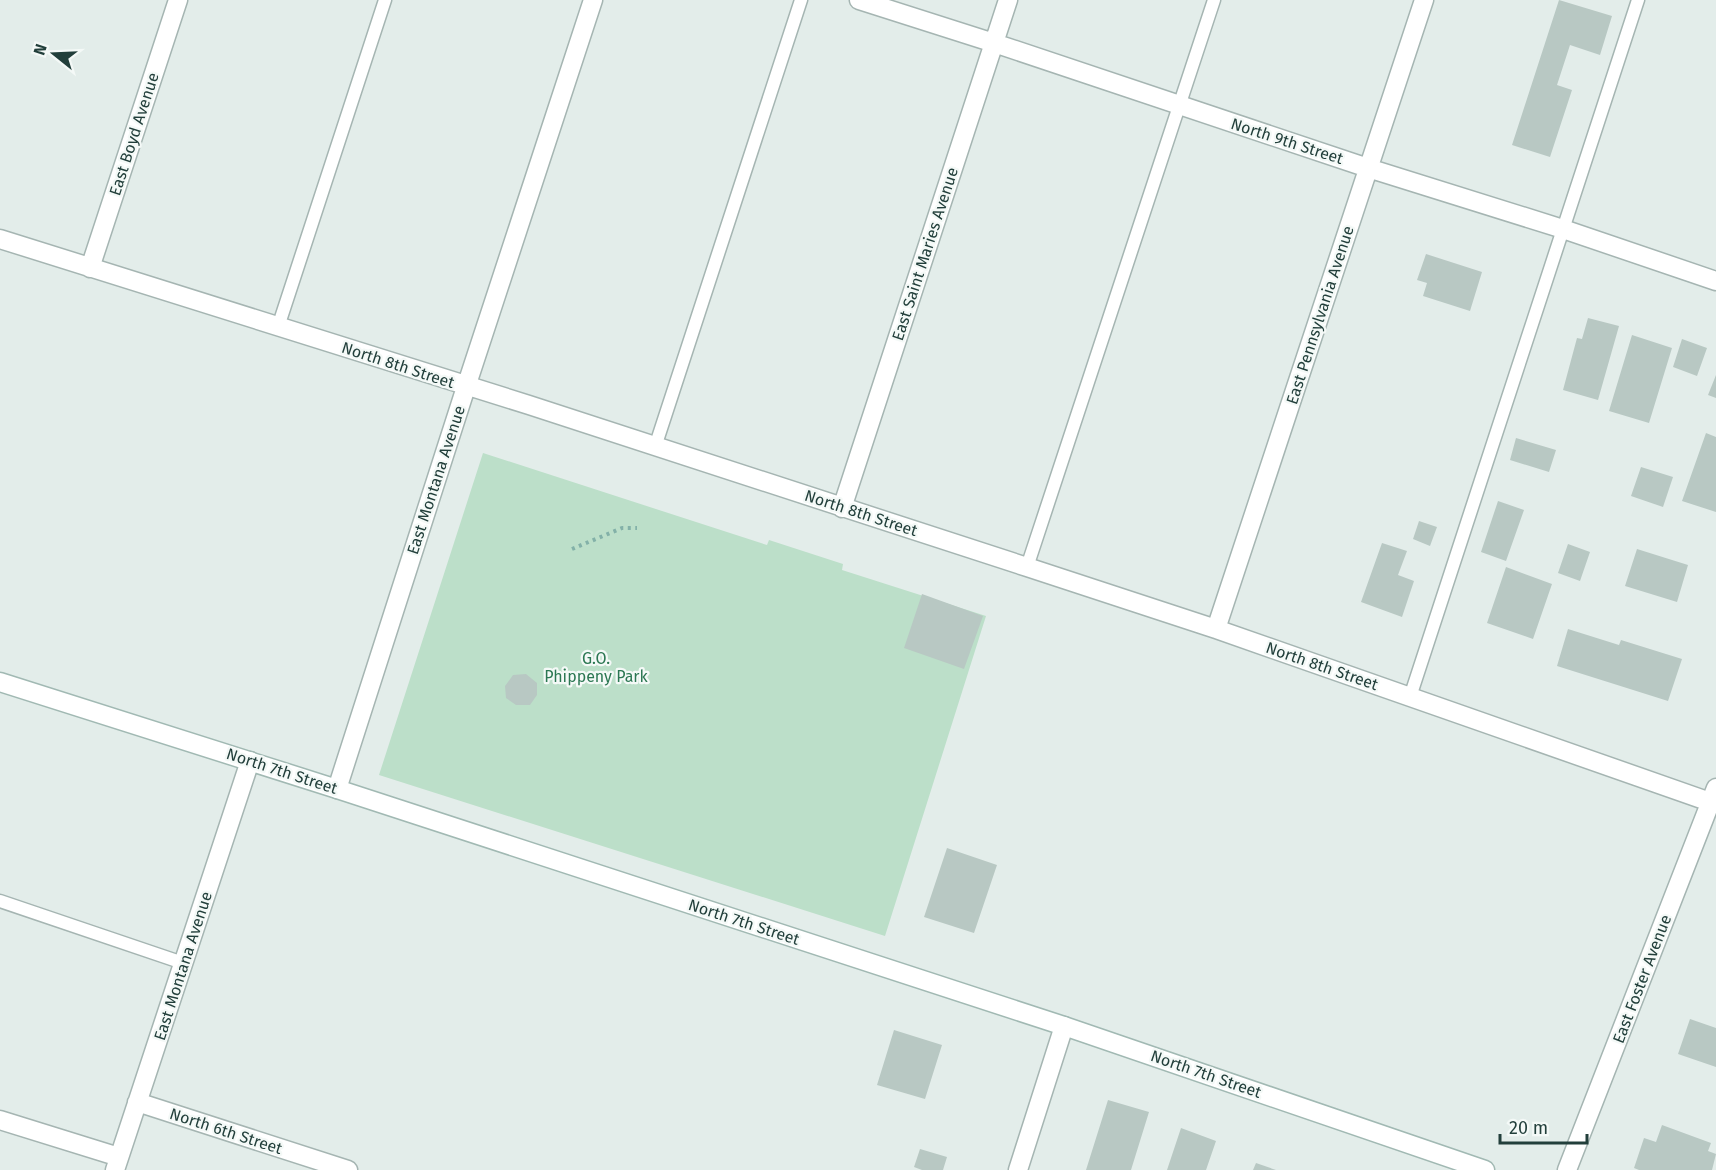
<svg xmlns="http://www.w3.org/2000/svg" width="1716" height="1170" font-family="'Fira Sans',sans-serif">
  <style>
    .green { fill: #bcdfc9 }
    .building { fill: #b8c8c3 }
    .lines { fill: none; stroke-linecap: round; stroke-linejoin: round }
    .lane-casing { stroke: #a5b5b2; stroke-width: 15 }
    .street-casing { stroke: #a5b5b2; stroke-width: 21 }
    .secondary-casing { stroke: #a1b9b3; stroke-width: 21 }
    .path { stroke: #83b1a8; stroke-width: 4; stroke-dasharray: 3 4.5; stroke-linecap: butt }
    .lane { stroke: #fff; stroke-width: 12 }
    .street { stroke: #fff; stroke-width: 18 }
    .secondary { stroke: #fff; stroke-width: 18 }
    .labels { text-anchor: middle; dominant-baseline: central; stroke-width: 4.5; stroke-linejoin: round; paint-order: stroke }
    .street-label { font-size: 16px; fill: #223f3b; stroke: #f4f9f7 }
    .park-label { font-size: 16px; fill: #2b7752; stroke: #f4f9f7 }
  </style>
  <rect width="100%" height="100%" fill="#e3edea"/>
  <path class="green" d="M483,453L767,545L769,540L843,564L842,570L986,616L885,936L379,775Z"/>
  <path class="building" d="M1559,0L1612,16L1600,55L1570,45L1557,85L1572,90L1550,157L1512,145Z
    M1426,254L1482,272L1470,311L1423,296L1427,283L1417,280Z
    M1588,318L1619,326L1598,400L1563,390L1577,338L1582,339Z
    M1632,335L1672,348L1649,423L1609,411Z
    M1682,339L1707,348L1697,376L1673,367Z
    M1716,375V398L1708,395Z
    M1706,433L1716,437V512L1682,501Z
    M1516,438L1556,450L1549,472L1510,460Z
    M1641,467L1673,477L1663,507L1631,496Z
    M1498,501L1524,510L1506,561L1481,552Z
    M1419,521L1437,527L1430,546L1413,539Z
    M1382,543L1407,551L1398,575L1414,581L1402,617L1361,602Z
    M1568,544L1590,552L1580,581L1558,573Z
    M1637,549L1688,565L1677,602L1625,586Z
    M1506,567L1552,584L1533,639L1487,623Z
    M922,594L983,616L964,669L904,648Z
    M1568,629L1619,645L1621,640L1682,659L1668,701L1557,666Z
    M526,674L537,683V695L530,705H516L506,698L505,686L513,675Z
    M947,848L997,865L974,933L924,917Z
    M1690,1019L1716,1028V1067L1678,1054Z
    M894,1030L942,1045L925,1099L877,1085Z
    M1108,1100L1149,1112L1131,1170H1086Z
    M1662,1125L1711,1143L1708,1151L1716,1154L1712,1170H1639L1634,1168L1644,1138L1656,1142Z
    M1181,1128L1216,1141L1206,1170H1167Z
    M920,1149L947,1157L943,1170H922L914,1167Z
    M1256,1163L1276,1170H1253Z"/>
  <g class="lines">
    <g class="lane-casing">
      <path id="lane" d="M278,327L385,0
        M655,447L801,0
        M1027,567L1214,0
        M1410,697L1638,0
        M0,901L183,963"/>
    </g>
    <g class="street-casing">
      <path id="street" d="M859,0L994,43L1368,168L1563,229L1716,281
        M0,239L529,405L1027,567L1216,629L1716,804
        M90,268L178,0
        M842,508L1008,0
        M1216,629L1424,0
        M337,789L466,387L593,0
        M137,1102L348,1170
        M0,1120L119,1157
        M115,1170L250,761
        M1018,1170L1064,1026
        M1567,1170L1716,788"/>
    </g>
    <g class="secondary-casing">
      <path id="secondary" d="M0,682L337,789L1064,1026L1485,1170"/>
    </g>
    <path class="path" d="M572,549L622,528H637"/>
    <use href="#lane" class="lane"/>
    <use href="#street" class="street"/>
    <use href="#secondary" class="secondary"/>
  </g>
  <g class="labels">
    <g class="street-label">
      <text transform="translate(134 134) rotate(-72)">East Boyd Avenue</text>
      <text transform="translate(1287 141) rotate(18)">North 9th Street</text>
      <text transform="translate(925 254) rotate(-72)">East Saint Maries Avenue</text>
      <text transform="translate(1320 315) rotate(-72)">East Pennsylvania Avenue</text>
      <text transform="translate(398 365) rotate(18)">North 8th Street</text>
      <text transform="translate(436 480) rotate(-72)">East Montana Avenue</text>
      <text transform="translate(861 513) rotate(18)">North 8th Street</text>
      <text transform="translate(1322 666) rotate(19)">North 8th Street</text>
      <text transform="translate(282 771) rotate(18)">North 7th Street</text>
      <text transform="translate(744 922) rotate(18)">North 7th Street</text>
      <text transform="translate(183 966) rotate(-72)">East Montana Avenue</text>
      <text transform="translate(1642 979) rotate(-69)">East Foster Avenue</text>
      <text transform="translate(1206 1074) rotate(19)">North 7th Street</text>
      <text transform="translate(226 1131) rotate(18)">North 6th Street</text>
    </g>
    <g class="park-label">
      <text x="596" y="658">G.O.<tspan x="596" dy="18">Phippeny Park</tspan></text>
    </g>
  </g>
  <g transform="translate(54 54) rotate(288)" stroke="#f4f9f7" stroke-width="4.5" paint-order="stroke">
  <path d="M0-4.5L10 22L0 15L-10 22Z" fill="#223f3b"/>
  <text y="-9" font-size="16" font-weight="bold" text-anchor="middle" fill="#223f3b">N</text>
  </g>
  <path d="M1500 1134v9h87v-9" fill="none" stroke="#223f3b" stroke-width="3"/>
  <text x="1509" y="1134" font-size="18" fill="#223f3b" stroke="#f4f9f7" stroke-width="4.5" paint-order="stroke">20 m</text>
</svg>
